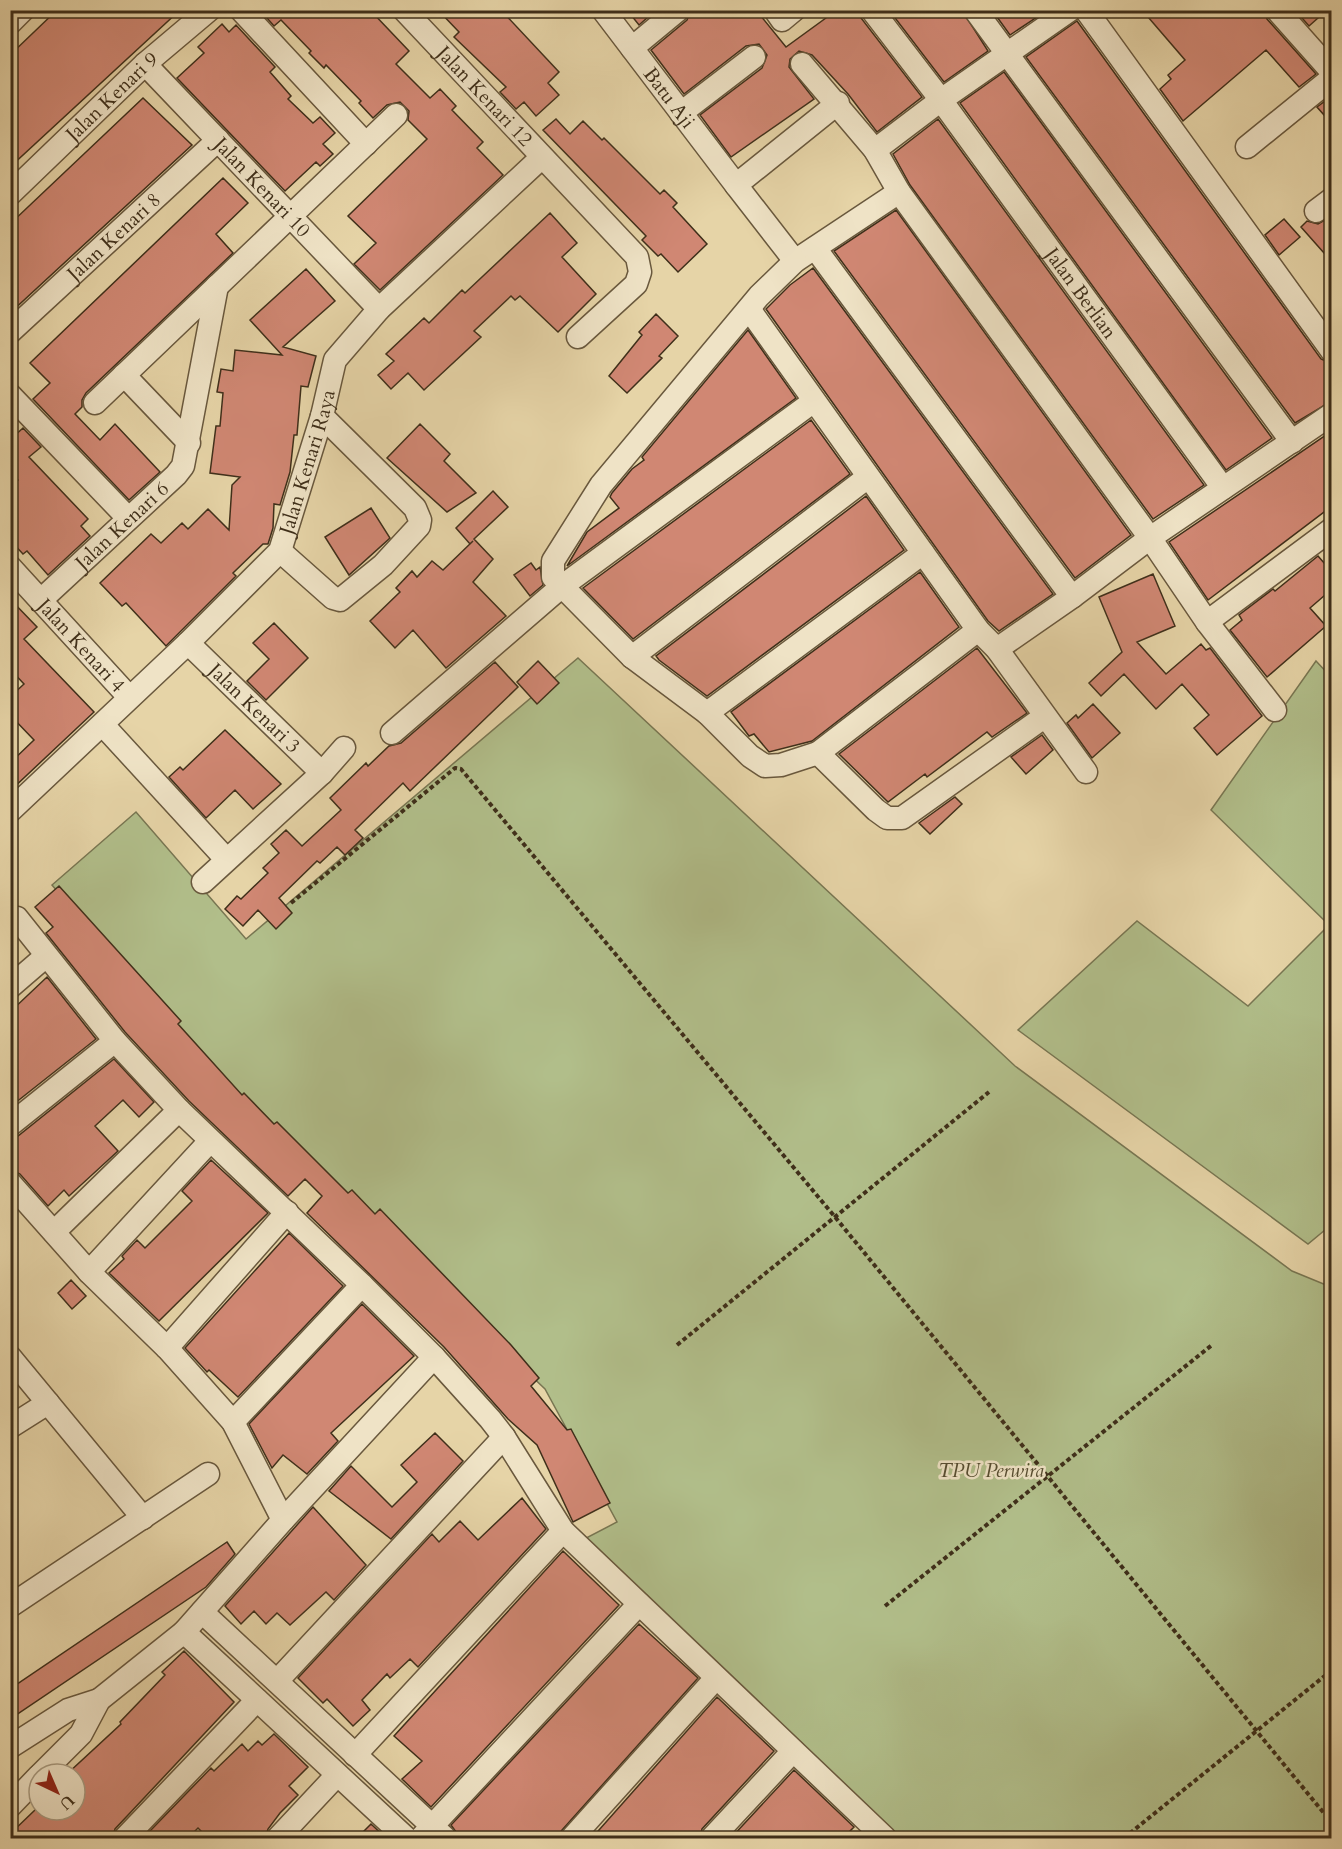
<svg xmlns="http://www.w3.org/2000/svg" width="1342" height="1849" font-family="Cardo,serif">
  <style>
    .green { fill: #b1be8a; stroke: #787652; stroke-width: 1.5 }
    .building { fill: #d08773; stroke: #3f2f1a; stroke-width: 1.5 }
    .lines { fill: none; stroke-linecap: round; stroke-linejoin: round }
    .minor-casing { stroke: #69583d; stroke-width: 25 }
    .path { stroke: #3f2f1a; stroke-width: 4; stroke-dasharray: 4.5 3; stroke-linecap: butt }
    .minor { stroke: #efe3c6; stroke-width: 22 }
    .labels { text-anchor: middle; dominant-baseline: central; stroke-width: 5; stroke-linejoin: round; paint-order: stroke }
    .street-label { font-size: 20px; fill: #3f2f1a; stroke: #efe3c6 }
    .park-label { font-size: 20px; font-style: italic; fill: #564c30; stroke: #efe3c6 }
  </style>
  <rect width="100%" height="100%" fill="#e6d4a7"/>
  <filter id="stains"><feTurbulence type="fractalNoise" baseFrequency=".00333" numOctaves="4"/><feColorMatrix values="0 0 0 0 .2 0 0 0 0 .09 0 0 0 0 .02 0 0 0 .5 -.17"/></filter>
  <radialGradient id="worn" r=".72"><stop offset=".6" stop-color="#630" stop-opacity="0"/><stop offset="1" stop-color="#630" stop-opacity=".3"/></radialGradient>
  <path class="green" d="M578,658L1015,1066L1292,1271L1331,1287V1838H891L569,1547L617,1522L545,1389L283,1139L156,1005L52,885L136,812L246,939Z
    M1316,661L1332,678L1331,1225L1308,1244L1018,1030L1137,921L1248,1006L1329,925L1211,810Z"/>
  <path class="building" d="M57,10H180L10,167V55Z
    M260,10H370L409,51L396,64L430,98L440,89L456,106L452,110L483,142L477,148L503,175L380,290L354,264L376,243L348,216L427,139L408,120L409,111L400,102L387,105L373,118L359,103L361,101L326,65L324,68L309,53L311,51L281,20L274,26Z
    M438,10H501L559,72L548,83L559,95L536,116L524,102L516,109L500,92L506,87L454,37L459,32Z
    M627,10H656L639,25Z
    M691,10H756L786,47L837,10H859L861,18L922,97L877,132L848,94L812,55L799,51L790,59L789,67L814,99L731,157L700,115L762,68L767,55L759,44L746,46L684,94L651,50L687,20Z
    M889,10H962L988,51L944,82Z
    M992,10H1041L1043,13L1010,35Z
    M1142,10H1264L1267,19L1316,74L1299,87L1266,50L1183,121L1160,89L1171,79L1168,75L1185,60Z
    M1295,10H1327L1309,26Z
    M1077,21L1321,359L1332,364V401L1295,423L1026,57Z
    M222,24L229,32L236,25L275,67L270,72L291,96L288,99L313,123L320,117L335,133L323,144L333,154L320,166L316,162L285,191L177,78L204,53L198,47Z
    M1004,72L1272,438L1226,470L960,103Z
    M1332,96V124L1317,107Z
    M143,98L192,145L10,313V224Z
    M556,119L570,134L583,121L602,140L604,138L660,194L664,190L677,203L673,207L707,244L678,272L661,254L658,256L642,240L646,236L543,130Z
    M938,119L1204,485L1153,519L910,185L893,154Z
    M223,178L248,203L216,234L233,253L86,393L82,400V407L75,414L100,440L115,424L160,472L129,500L33,399L50,383L30,363Z
    M896,210L1131,535L1075,578L834,251Z
    M550,213L577,243L562,257L596,294L558,332L520,296L515,300L511,296L474,331L481,337L424,390L408,373L391,389L378,375L394,361L386,354L424,318L429,323L462,290L465,293Z
    M1332,216V262L1301,227L1307,221L1318,224Z
    M1284,219L1300,237L1279,255L1265,235Z
    M813,268L1053,594L999,631L988,621L766,309L790,285Z
    M306,269L335,301L283,347L316,356L308,387L301,386L297,435H294L290,472L280,505L274,504L273,528L268,544H263L233,573L236,576L166,646L126,603L122,606L100,583L151,534L161,543L182,523L188,529L208,509L229,530L232,485L240,477L210,473L216,426H220L223,393L217,392L221,369L233,371L235,350L282,355L250,320Z
    M656,314L678,336L659,356L662,358L627,393L609,376L642,335L639,332Z
    M748,330L796,398L567,566L587,532L619,508L610,497L612,493L632,469L644,460L642,457Z
    M811,420L850,474L633,639L583,588Z
    M420,424L450,454L444,461L476,493L447,512L387,458Z
    M23,428L41,447L29,457L88,519L81,526L90,536L48,575L27,551L23,554L10,540V487L18,480L10,474V436L12,438Z
    M1332,431V506L1208,600L1169,542Z
    M493,491L508,507L474,539L493,559L473,582L506,616L446,668L413,630L395,648L370,621L400,592L396,588L412,571L417,577L432,561L443,570L473,541L470,544L456,528Z
    M866,496L904,550L707,696L659,660L656,656Z
    M371,508L390,538L349,575L325,537Z
    M1318,556L1332,572V589L1310,608L1326,626L1267,677L1230,630L1242,620L1239,615L1273,589L1275,591Z
    M531,563L536,570L540,567L543,585L530,596L514,575Z
    M920,572L959,627L812,741L769,752L754,734L749,736L731,712Z
    M1153,574L1175,626L1137,642L1166,674L1201,644L1206,650L1210,648L1262,716L1217,755L1194,728L1209,715L1182,684L1156,709L1124,674L1101,696L1089,683L1122,652L1099,597Z
    M10,599L37,627L24,639L94,712L10,791V763L34,740L10,715V697L24,684L10,669Z
    M274,623L308,658L266,700L247,681L269,659L253,643Z
    M977,648L1027,713L992,737L987,732L927,777L925,774L888,802L839,754Z
    M538,661L559,683L537,704L517,682Z
    M495,662L518,687L410,791L403,783L355,830L363,838L345,855L337,847L320,863L317,861L279,898L292,913L276,929L258,910L243,926L225,909L237,896L241,899L268,873L263,868L279,853L271,844L286,830L302,846L341,810L330,798L366,763L368,766L389,746L401,743Z
    M1093,704L1120,733L1092,758L1067,723L1076,715L1078,718Z
    M225,730L281,784L253,809L235,790L206,818L169,777L180,767L183,770Z
    M1042,735L1053,750L1026,774L1011,757Z
    M955,797L962,804L930,834L919,823Z
    M59,886L181,1021L178,1024L242,1095L244,1093L274,1124L277,1122L348,1193L352,1190L375,1214L380,1209L511,1345L539,1378L531,1386L567,1430L571,1429L610,1503L573,1522L537,1445L508,1419L444,1347L307,1213L322,1196L305,1179L288,1196L189,1101L125,1032L46,933L53,927L35,907Z
    M47,977L96,1039L10,1107V1012Z
    M114,1059L154,1102L139,1117L123,1100L95,1126L118,1151L69,1196L64,1190L48,1206L20,1174L10,1169V1138L18,1136Z
    M211,1160L268,1213L159,1321L109,1273L124,1259L122,1256L137,1240L145,1248L192,1201L182,1191Z
    M289,1233L343,1286L238,1397L209,1370L207,1372L185,1348Z
    M71,1280L86,1296L72,1309L58,1293Z
    M362,1304L414,1356L331,1433L338,1441L307,1474L283,1455L272,1468L249,1424Z
    M435,1433L463,1461L391,1539L329,1491L351,1466L392,1507L417,1482L401,1465Z
    M522,1498L546,1529L418,1667L410,1659L390,1678L387,1674L362,1700L370,1710L353,1726L327,1699L323,1703L298,1678L432,1534L439,1542L460,1521L478,1540Z
    M313,1507L366,1565L334,1600L326,1592L290,1625L277,1613L266,1624L254,1611L241,1624L225,1606Z
    M227,1542L235,1554L206,1587L10,1719V1689Z
    M563,1551L619,1605L431,1807L402,1779L422,1761L394,1736Z
    M639,1624L698,1678L554,1839H461L451,1825Z
    M184,1651L234,1702L115,1829L112,1839H10V1834L35,1810H75V1774H67L121,1724L120,1722L165,1675L162,1672Z
    M717,1697L774,1751L702,1829L699,1839H591Z
    M274,1734L308,1767L289,1786L298,1795L280,1813L268,1829L265,1839H209L198,1828L187,1839H158L150,1831L211,1768L214,1771L242,1744L248,1751L258,1741L262,1745Z
    M794,1770L854,1827L842,1839H730Z
    M371,1824L387,1839H356Z"/>
  <g class="lines">
    <g class="minor-casing">
      <g id="minor">
        <path d="M241,10L366,144"/>
        <path id="s1" d="M404,10L637,257L640,272L636,284L578,337"/>
        <path id="s2" d="M603,10L736,185"/>
        <path d="M775,10L782,20L794,10"/>
        <path id="s3" d="M872,10L941,100L1223,488"/>
        <path d="M975,10L1292,442"/>
        <path d="M1086,10L1332,351"/>
        <path d="M1277,10L1332,72"/>
        <path d="M10,23L23,10"/>
        <path d="M632,48L678,10"/>
        <path id="s4" d="M145,64L379,309"/>
        <path d="M802,64L875,150L899,192L1150,538L1207,622L1332,529"/>
        <path d="M681,113L754,57"/>
        <path d="M1247,147L1332,78"/>
        <path d="M875,150L941,100L1070,10"/>
        <path d="M899,192L795,261L759,296L601,485L553,561V577L632,657L707,713L750,756L765,766L781,765L818,753L876,810L887,818H902L1044,717"/>
        <path id="s5" d="M10,194L145,64L209,10"/>
        <path d="M1316,211L1332,199"/>
        <path d="M815,248L1072,597"/>
        <path d="M795,261L736,185L838,103"/>
        <path d="M749,309L978,630L997,649L1086,772"/>
        <path id="s6" d="M10,332L218,140"/>
        <path d="M124,375L189,443"/>
        <path d="M10,395L128,518"/>
        <path d="M95,403L396,115"/>
        <path d="M280,551L333,598L340,600L383,565L419,526L420,520L415,508L322,416"/>
        <path id="s7" d="M10,567L129,697"/>
        <path id="s8" d="M41,600L176,475L183,466L217,286"/>
        <path d="M1207,622L1275,710"/>
        <path id="s9" d="M188,643L322,773"/>
        <path d="M997,649L1072,597L1150,538L1332,414"/>
        <path d="M632,657L868,477"/>
        <path d="M707,713L923,553"/>
        <path d="M103,725L226,859"/>
        <path d="M392,733L561,587L814,401"/>
        <path d="M818,753L978,630"/>
        <path id="s10" d="M10,811L188,643L280,551L322,416L335,360L379,309L541,158"/>
        <path d="M203,882L322,773L344,748"/>
        <path d="M17,918L115,1041L179,1110L362,1285L434,1357L490,1419L504,1437L563,1531L885,1838"/>
        <path d="M10,987L46,956"/>
        <path d="M10,1125L115,1041"/>
        <path d="M10,1183L89,1272L167,1348L233,1422L283,1520"/>
        <path d="M54,1232L179,1110"/>
        <path d="M89,1272L210,1141"/>
        <path d="M167,1348L287,1212"/>
        <path d="M10,1357L143,1518"/>
        <path d="M233,1422L362,1285"/>
        <path d="M10,1427L48,1403"/>
        <path d="M10,1606L208,1474"/>
        <path d="M202,1612L445,1838"/>
        <path d="M184,1632L406,1838"/>
        <path d="M277,1681L504,1437"/>
        <path d="M10,1747L68,1710L99,1700"/>
        <path d="M355,1755L563,1531"/>
        <path d="M41,1774L81,1734L99,1700L184,1632L283,1520L434,1357"/>
        <path d="M10,1806L39,1776"/>
        <path d="M125,1838L257,1700"/>
        <path d="M278,1838L337,1775"/>
        <path d="M421,1838L639,1604"/>
        <path d="M572,1838L716,1678"/>
        <path d="M712,1838L793,1751"/>
      </g>
    </g>
    <path class="path" d="M291,903L455,768L461,769L835,1217L1332,1823
      M677,1345L989,1092
      M885,1606L1212,1345
      M1124,1838L1332,1670"/>
    <use href="#minor" class="minor"/>
  </g>
  <g class="labels">
    <g class="street-label">
      <text stroke="none"><textPath href="#s5" startOffset="141">Jalan Kenari 9</textPath></text>
      <text stroke="none"><textPath href="#s1" startOffset="118">Jalan Kenari 12</textPath></text>
      <text stroke="none"><textPath href="#s2" startOffset="110">Batu Aji</textPath></text>
      <text stroke="none"><textPath href="#s4" startOffset="170">Jalan Kenari 10</textPath></text>
      <text stroke="none"><textPath href="#s6" startOffset="141">Jalan Kenari 8</textPath></text>
      <text stroke="none"><textPath href="#s3" startOffset="352">Jalan Berlian</textPath></text>
      <text stroke="none"><textPath href="#s10" startOffset="468">Jalan Kenari Raya</textPath></text>
      <text stroke="none"><textPath href="#s8" startOffset="110">Jalan Kenari 6</textPath></text>
      <text stroke="none"><textPath href="#s7" startOffset="106">Jalan Kenari 4</textPath></text>
      <text stroke="none"><textPath href="#s9" startOffset="93">Jalan Kenari 3</textPath></text>
    </g>
    <g class="park-label">
      <text x="991" y="1470">TPU Perwira</text>
    </g>
  </g>
  <rect width="1342" height="1849" fill="none" stroke="#e6d4a7" stroke-width="36"/>
  <rect x="12" y="12" width="1318" height="1825" fill="none" stroke="#3f2f1a" stroke-width="3"/>
  <rect x="18" y="18" width="1306" height="1813" fill="none" stroke="#3f2f1a" stroke-width="1.5"/>
  <g transform="translate(57 1792) rotate(136)"><circle r="28" fill="#efe3c6" stroke="#a99b81" stroke-width="1.5"/>
  <path d="M0-4.5L10 22L0 15L-10 22Z" fill="#8f2418"/>
  <text y="-9" font-size="16" font-weight="bold" text-anchor="middle" fill="#3f2f1a">U</text>
  </g>
  <rect width="100%" height="100%" filter="url(#stains)"/>
  <rect width="100%" height="100%" fill="url(#worn)"/>
</svg>
